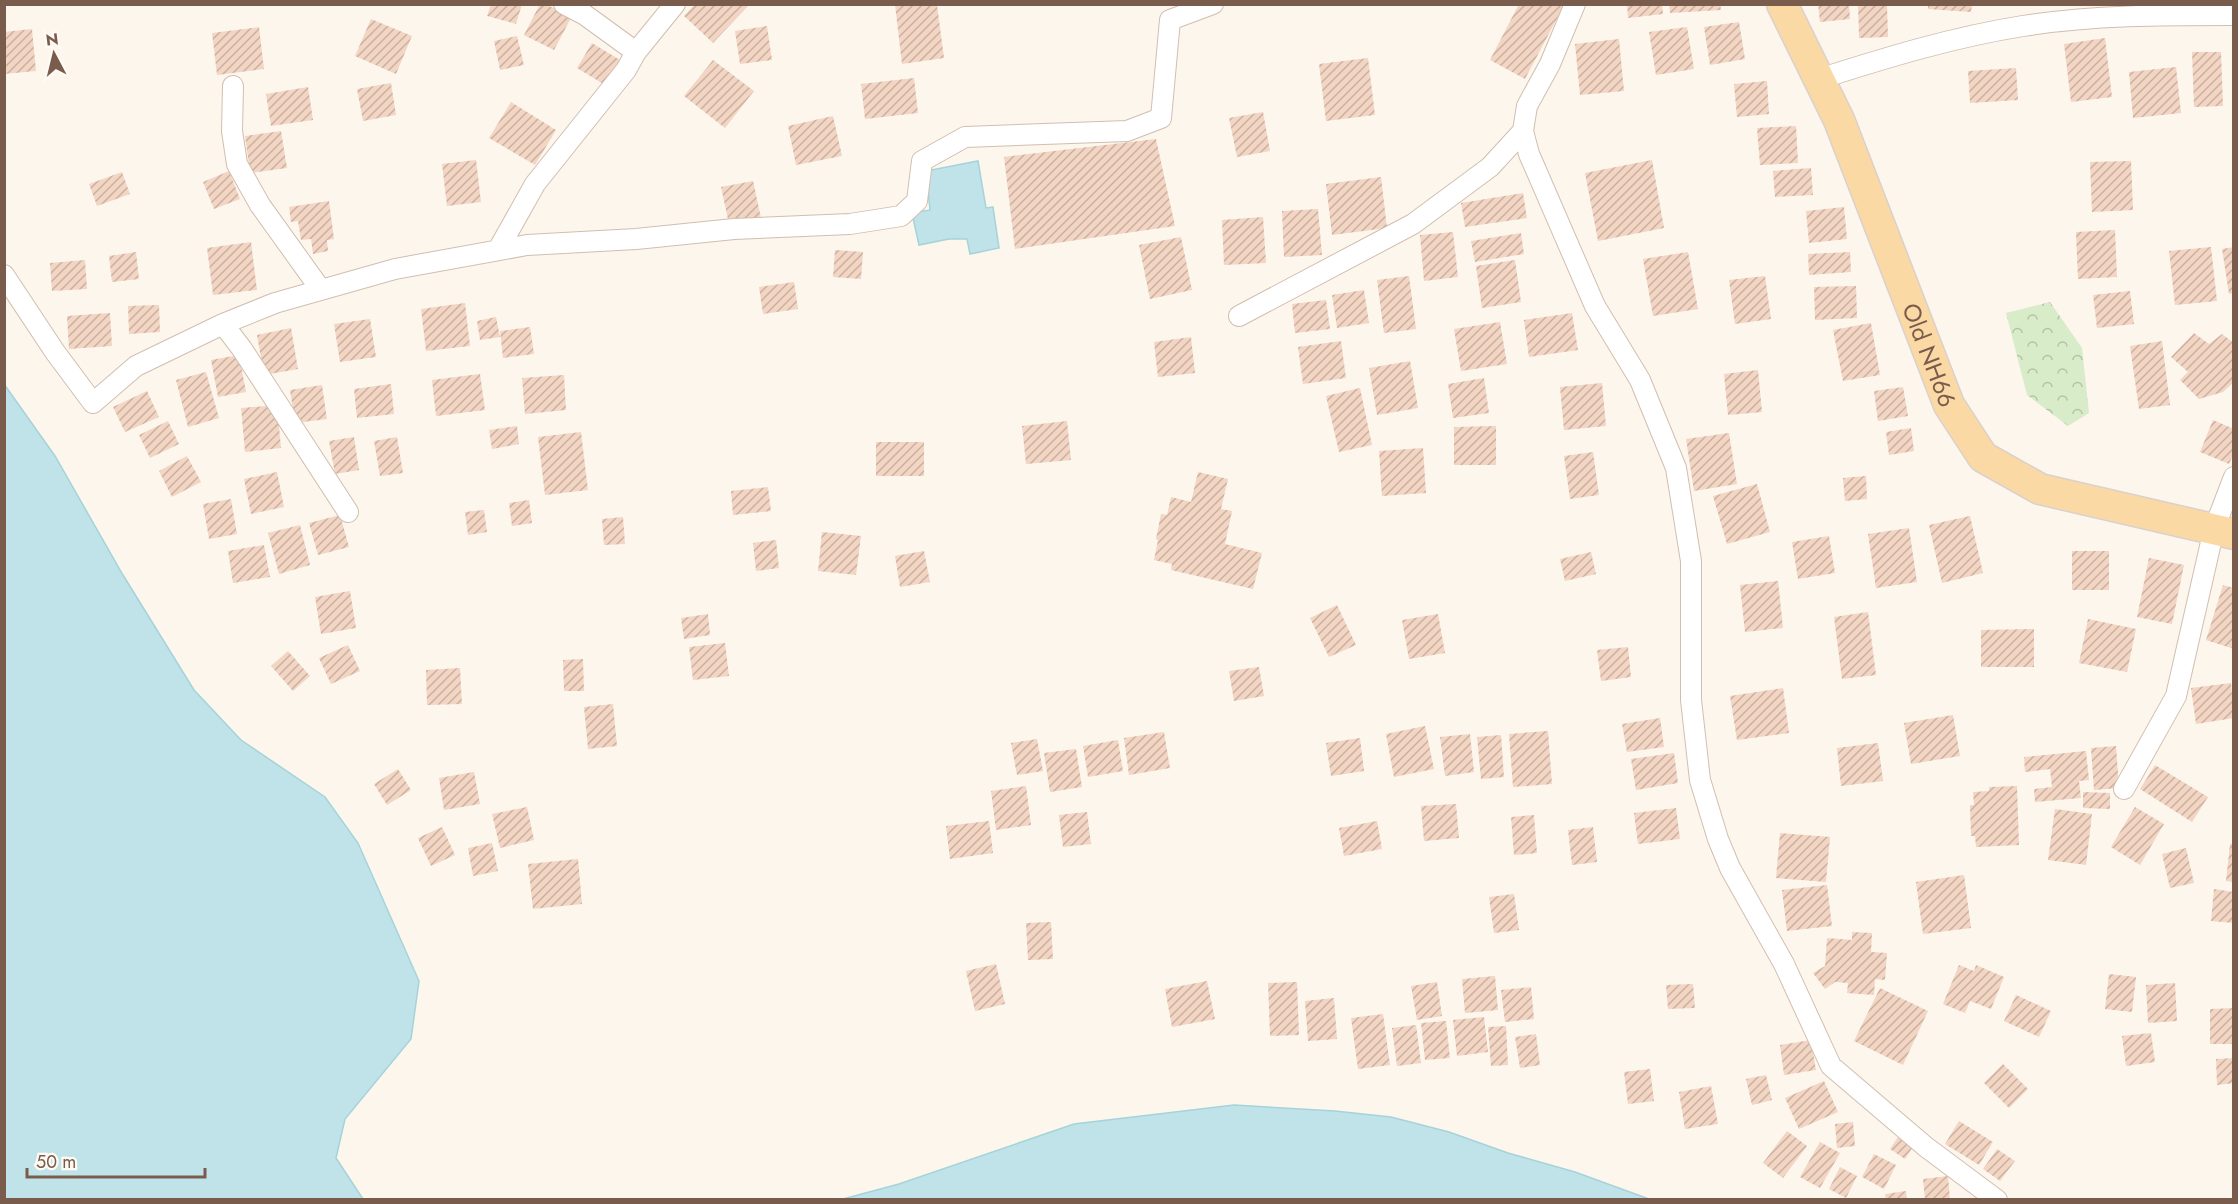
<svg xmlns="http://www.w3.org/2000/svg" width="2238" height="1204" font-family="Jost,sans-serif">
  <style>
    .park { fill: url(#park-crowns) }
    .water { fill: #bfe3e8; stroke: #a5d3da; stroke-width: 1.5 }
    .building { fill: url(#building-hatch) }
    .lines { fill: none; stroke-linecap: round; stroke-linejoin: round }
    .minor-casing { stroke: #d1beb0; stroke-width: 22 }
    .primary-casing { stroke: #dad1cd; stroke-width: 33 }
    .minor { stroke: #fff; stroke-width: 20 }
    .primary { stroke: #fbd9a5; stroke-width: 30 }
    .labels { text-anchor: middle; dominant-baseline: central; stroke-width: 4.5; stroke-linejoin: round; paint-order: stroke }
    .street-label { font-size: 24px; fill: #7a5c4d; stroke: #fffaf3 }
  </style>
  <defs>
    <pattern id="park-crowns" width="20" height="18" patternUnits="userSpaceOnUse" patternTransform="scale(1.5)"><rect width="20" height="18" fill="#d8ecc9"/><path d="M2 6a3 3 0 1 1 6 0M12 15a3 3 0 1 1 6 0" fill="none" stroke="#b4c2a5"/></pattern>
    <pattern id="building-hatch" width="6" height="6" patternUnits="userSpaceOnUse" patternTransform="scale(1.5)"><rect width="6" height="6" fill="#f3d5c3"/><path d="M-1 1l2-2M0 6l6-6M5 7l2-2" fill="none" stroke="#cab0a1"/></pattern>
  </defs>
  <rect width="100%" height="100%" fill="#fdf6ec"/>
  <path class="park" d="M2050,302L2082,348L2089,413L2068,426L2027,395L2006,313Z"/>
  <path class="water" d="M978,161L986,208L993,207L999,248L970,254L967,239H949L919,245L912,213L930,210L926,171Z
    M4,384L55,456L123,575L194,690L241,740L325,797L358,843L419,981L411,1039L345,1119L336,1158L363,1199H5Z
    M1234,1105L1335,1111L1391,1117L1449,1132L1508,1153L1575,1172L1649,1199H843L899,1184L1074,1124Z"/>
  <path class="building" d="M491,4H522L516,24L487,16Z
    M540,4H546L571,18L554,50L524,35Z
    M695,4H750L713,43L684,16Z
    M1519,4H1558L1563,7L1525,79L1490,60Z
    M1627,4H1662L1663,14L1628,18Z
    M1669,4H1720L1721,10L1670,13Z
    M1818,4H1849L1850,19L1820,22Z
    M1858,4H1887L1888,37L1859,38Z
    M1928,4H1972L1971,12L1928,9Z
    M895,5H937L944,58L902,64Z
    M371,19L412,36L396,74L355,56Z
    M1739,22L1745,59L1710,65L1704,27Z
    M767,26L772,60L740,64L735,31Z
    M259,27L264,69L217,75L212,33Z
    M1687,27L1694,69L1656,75L1649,32Z
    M32,29L36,71L4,74V32Z
    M517,36L524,65L500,70L494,41Z
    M2105,38L2112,97L2071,102L2064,44Z
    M1619,39L1624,91L1580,95L1575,44Z
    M592,43L620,60L605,85L577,68Z
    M2192,52H2221L2223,106L2194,107Z
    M1368,58L1375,115L1326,121L1319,64Z
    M713,60L754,91L725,128L684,96Z
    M2176,67L2181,113L2133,118L2129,72Z
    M2016,68L2018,100L1970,103L1968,71Z
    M914,78L918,113L865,119L861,84Z
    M1767,81L1769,114L1737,117L1734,84Z
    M391,83L396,115L363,121L357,89Z
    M308,87L313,120L271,126L266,94Z
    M511,102L556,130L535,165L489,138Z
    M1263,112L1270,151L1237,157L1229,118Z
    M833,116L842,156L796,165L788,126Z
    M1796,126L1798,163L1760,165L1757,128Z
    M281,131L287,168L250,173L245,136Z
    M1156,139L1175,226L1015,249L1004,157Z
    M476,160L481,202L447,206L442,164Z
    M1652,160L1664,228L1598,241L1585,173Z
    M2131,161L2133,210L2092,212L2090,162Z
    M1811,168L1813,195L1775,197L1773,171Z
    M229,171L240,199L214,209L203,182Z
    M122,172L130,194L97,206L89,184Z
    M1381,177L1387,228L1332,235L1326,184Z
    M753,181L761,218L729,224L721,187Z
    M1523,193L1527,218L1465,227L1461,203Z
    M329,201L334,239L327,240L328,251L313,254L311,239L301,240L298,221L291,222L289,207Z
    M1844,207L1847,239L1809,243L1806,211Z
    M1318,209L1322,255L1284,257L1282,211Z
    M1263,217L1266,263L1224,265L1222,220Z
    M2115,230L2117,277L2078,279L2076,232Z
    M1453,232L1458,277L1424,281L1420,235Z
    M1521,233L1524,254L1475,262L1471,241Z
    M1181,237L1192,290L1150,299L1139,245Z
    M251,242L257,290L213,295L207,248Z
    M2211,247L2217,301L2175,305L2169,251Z
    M2234,247V293L2229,294L2222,249Z
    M835,250L863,252L861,279L833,277Z
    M136,252L139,279L112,282L109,256Z
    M1688,252L1698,309L1653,316L1643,259Z
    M1850,252L1851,272L1809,275L1808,254Z
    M85,260L87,289L52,291L50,263Z
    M1515,260L1521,302L1482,308L1476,266Z
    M1409,276L1416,329L1384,333L1377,280Z
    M1765,276L1771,319L1735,324L1729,280Z
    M794,282L798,309L763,314L759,287Z
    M1856,286L1857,318L1815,320L1814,287Z
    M1364,290L1369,323L1337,328L1332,295Z
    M2130,291L2134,324L2097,328L2093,295Z
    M1326,300L1330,329L1295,333L1292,304Z
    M465,303L470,346L426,351L421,309Z
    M159,305L160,332L129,334L128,306Z
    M110,313L112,346L69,349L67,316Z
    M1572,313L1578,350L1529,357L1524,320Z
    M496,317L500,337L480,340L477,321Z
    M370,319L376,357L340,362L334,324Z
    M1500,322L1507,364L1461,371L1454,329Z
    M1871,323L1880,375L1843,381L1833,330Z
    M530,327L534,354L503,358L500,331Z
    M291,328L298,369L264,375L257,335Z
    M2194,333L2209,344L2222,334L2234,343V382L2223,392L2199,399L2180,380L2188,372L2171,357Z
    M1191,337L1195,373L1158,377L1154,342Z
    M1341,341L1346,378L1303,384L1298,347Z
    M2162,341L2170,405L2139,409L2130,346Z
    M239,355L246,392L218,397L211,360Z
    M1410,361L1418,408L1377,415L1369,368Z
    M1758,370L1762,412L1728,415L1724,374Z
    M206,372L219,418L188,427L176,380Z
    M480,374L485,410L436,416L432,380Z
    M564,375L566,410L525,414L522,378Z
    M1484,378L1489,413L1453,418L1448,384Z
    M1602,383L1606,426L1564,430L1560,387Z
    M391,384L394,414L357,418L354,389Z
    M322,385L327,419L295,423L290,390Z
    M1903,387L1908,416L1878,421L1874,391Z
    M1360,388L1372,445L1339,452L1326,396Z
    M147,391L159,417L125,432L113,407Z
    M277,405L281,448L245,452L241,408Z
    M2213,420L2234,429V453L2229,464L2200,452Z
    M168,421L179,444L150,458L139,435Z
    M1067,421L1071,460L1026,464L1022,426Z
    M517,426L519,444L492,449L489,430Z
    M1496,426V465H1454V427Z
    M1911,428L1914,451L1889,455L1886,432Z
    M581,432L588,490L545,495L538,437Z
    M1729,433L1737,484L1694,491L1686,439Z
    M354,437L359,470L335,474L329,441Z
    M397,437L403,473L380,476L374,441Z
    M876,442H924V476H876Z
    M1423,448L1426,493L1382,496L1379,451Z
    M1593,452L1599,495L1570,499L1564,456Z
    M187,456L201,482L172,497L159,471Z
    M277,472L284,507L251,514L244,479Z
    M1198,472L1228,479L1221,509L1232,511L1225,544L1262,553L1253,589L1171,570L1172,564L1154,560L1158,540L1156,539L1161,514L1167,515L1171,497L1191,502Z
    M1866,476L1867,499L1845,501L1843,478Z
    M1757,484L1770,532L1727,544L1713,496Z
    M768,487L771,511L733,515L731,491Z
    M231,499L237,534L209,539L203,504Z
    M529,500L532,523L512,526L509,503Z
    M484,510L487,532L468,535L465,512Z
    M340,515L349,547L318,555L309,523Z
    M1970,516L1983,573L1942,583L1929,525Z
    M623,517L625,544L604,545L602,519Z
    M300,525L310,565L279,574L268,533Z
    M1909,528L1917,582L1876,588L1868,534Z
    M822,532L861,536L856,575L818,571Z
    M1829,536L1835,573L1798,579L1792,542Z
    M776,540L779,568L756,571L753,543Z
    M264,545L270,577L233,583L228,551Z
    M924,551L930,582L900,587L895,556Z
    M2072,551H2109V590H2072Z
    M1591,552L1596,574L1565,581L1560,559Z
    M2149,558L2184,565L2172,624L2137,617Z
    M1778,581L1783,628L1745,632L1740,585Z
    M2223,585L2234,588V649L2206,640Z
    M350,591L356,628L321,634L315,597Z
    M1337,605L1356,645L1329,657L1310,618Z
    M1868,612L1876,675L1842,679L1834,617Z
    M708,614L710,635L684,639L681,618Z
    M1438,614L1445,653L1409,659L1402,620Z
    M2088,619L2136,629L2127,672L2079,663Z
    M2034,629V667H1981V630Z
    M725,643L729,676L693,680L689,647Z
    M348,645L360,671L331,684L319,658Z
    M1628,647L1631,677L1601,681L1597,650Z
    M288,651L310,676L293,691L271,666Z
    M583,659L584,691H564L563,660Z
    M1259,667L1264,696L1234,701L1229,671Z
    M460,668L462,704L427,705L426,670Z
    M2231,683L2234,718L2196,724L2191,688Z
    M1783,688L1789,733L1737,740L1730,696Z
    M613,704L617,746L588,749L584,707Z
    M1953,715L1960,756L1911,764L1904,723Z
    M1660,718L1664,747L1627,752L1622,724Z
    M1425,726L1434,769L1394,777L1386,734Z
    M1548,731L1552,784L1513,787L1509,734Z
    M1164,732L1170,768L1129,775L1124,738Z
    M1470,734L1474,772L1445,776L1440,737Z
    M1501,735L1504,777L1481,779L1477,737Z
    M1360,738L1364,771L1331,776L1326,743Z
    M1037,739L1043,771L1017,775L1011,743Z
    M1118,740L1123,771L1088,777L1083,746Z
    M1878,743L1883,781L1841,786L1837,748Z
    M2116,746L2119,788L2094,790L2091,748Z
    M1076,749L1082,787L1050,792L1044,753Z
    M2086,751L2089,780L2079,781L2081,798L2035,802L2034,789L2052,787L2050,769L2025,772L2024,757Z
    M1674,753L1678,783L1636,790L1631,759Z
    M2155,765L2208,797L2192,822L2140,789Z
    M398,769L411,790L387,805L374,784Z
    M474,772L480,804L444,810L439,778Z
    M1026,786L1031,825L996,830L991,791Z
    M2017,786L2019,845L1976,847L1975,836H1971L1970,805H1974L1973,792L1989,791V787Z
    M2083,792L2110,793V809L2083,808Z
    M1456,804L1459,838L1424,841L1421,806Z
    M527,807L534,840L500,848L492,814Z
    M2135,807L2164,824L2140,865L2111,847Z
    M1676,808L1680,839L1638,844L1634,813Z
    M2055,809L2092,814L2086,865L2048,860Z
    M1087,812L1091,844L1063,847L1059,815Z
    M1534,815L1537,853L1514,855L1511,817Z
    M989,821L993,853L950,859L946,826Z
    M1377,821L1382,849L1344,856L1339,828Z
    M442,827L455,855L431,866L418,838Z
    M1593,827L1597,862L1572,865L1568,830Z
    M1780,833L1830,837L1826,882L1776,878Z
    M492,843L498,871L473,876L468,848Z
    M2230,844H2234V882L2226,881Z
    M2186,848L2194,883L2170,888L2162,854Z
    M578,859L582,904L533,909L528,864Z
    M1964,875L1971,928L1923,934L1916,882Z
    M1827,885L1832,926L1787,931L1782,890Z
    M2214,889L2234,892V923L2211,921Z
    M1514,894L1519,930L1494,933L1489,897Z
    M1051,922L1053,959L1028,960L1026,923Z
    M1852,932L1872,933L1871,952L1887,953L1885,980L1875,979L1874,995L1847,993L1848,983L1835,982L1825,989L1813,973L1825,966L1827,938L1852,940Z
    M996,964L1005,1004L975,1011L966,971Z
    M1959,965L1974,971L1976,965L2004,977L1991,1009L1970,1001L1965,1013L1943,1004Z
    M2109,974L2136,977L2132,1012L2105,1009Z
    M1495,976L1498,1010L1465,1013L1462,979Z
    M1207,981L1215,1019L1172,1027L1165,989Z
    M1297,982L1299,1035L1270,1036L1268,983Z
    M1437,982L1442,1016L1417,1020L1411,986Z
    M2175,983L2177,1021L2148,1023L2146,985Z
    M1693,984L1695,1008L1668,1009L1666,985Z
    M1531,987L1534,1019L1505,1022L1501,990Z
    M1880,988L1928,1011L1903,1065L1854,1041Z
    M2016,995L2051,1011L2039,1037L2004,1021Z
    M1334,998L1337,1039L1308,1041L1305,1001Z
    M2234,1008V1044H2210V1009Z
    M1383,1014L1390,1065L1358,1069L1351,1018Z
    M1484,1017L1488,1052L1457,1056L1453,1020Z
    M1446,1021L1450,1058L1425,1060L1421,1023Z
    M1416,1025L1421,1063L1397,1066L1392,1028Z
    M1506,1026L1508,1065L1491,1066L1488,1027Z
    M2151,1033L2155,1062L2126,1066L2122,1036Z
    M1536,1034L1540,1065L1520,1068L1515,1037Z
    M1811,1040L1816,1070L1784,1075L1780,1045Z
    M2234,1058V1083L2217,1085L2216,1059Z
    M2003,1064L2028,1089L2009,1108L1984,1083Z
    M1650,1069L1654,1101L1628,1104L1624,1072Z
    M1766,1075L1772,1100L1752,1105L1746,1079Z
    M1824,1081L1838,1112L1799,1129L1785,1098Z
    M1711,1086L1718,1124L1685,1129L1679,1092Z
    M1959,1121L1993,1142L1979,1165L1945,1144Z
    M1853,1122L1855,1146L1837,1148L1835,1124Z
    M1787,1131L1807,1146L1783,1178L1763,1163Z
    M1900,1134L1915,1144L1905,1159L1890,1149Z
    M1820,1142L1840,1153L1820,1188L1800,1177Z
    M1997,1149L2015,1161L2000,1181L1983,1169Z
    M1874,1154L1896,1165L1884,1189L1862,1177Z
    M1840,1167L1857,1176L1846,1198L1829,1189Z
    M1948,1176L1950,1200H1925L1923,1179Z
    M1906,1191L1907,1200H1886L1885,1194Z"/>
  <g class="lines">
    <g class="minor-casing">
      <path id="minor" d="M564,4L585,15L636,52
        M1575,4L1550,64L1527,106L1523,131L1529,154L1595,306L1640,380L1676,468L1691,561V700L1700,780L1718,839L1730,868L1784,964L1831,1066L1926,1147L1997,1200
        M1819,79C1885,58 1953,37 2023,26C2092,15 2164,15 2234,15
        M233,86L232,131L237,164L260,205L321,290
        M498,250L535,184L626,70L636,52L675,4
        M4,275L55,352L93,403L136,366L223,324L275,303L395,269L527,245L636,239L734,229L850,224L901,216L917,201L922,161L965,137L1127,131L1161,118L1170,20L1213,4
        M1239,316L1413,224L1490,167L1523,131
        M223,324L242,349L348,512
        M2124,789L2176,696L2214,529L2234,477"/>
    </g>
    <g class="primary-casing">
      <g id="primary">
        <path id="s1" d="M1782,4L1839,120L1949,405L1983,457L2040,489L2234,534"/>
      </g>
    </g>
    <use href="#minor" class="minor"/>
    <use href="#primary" class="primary"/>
  </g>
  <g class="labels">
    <g class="street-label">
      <text stroke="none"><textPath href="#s1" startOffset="381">Old NH66</textPath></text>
    </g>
  </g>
  <rect width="2238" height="1204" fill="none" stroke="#7a5c4d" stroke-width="12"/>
  <g transform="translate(54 54) rotate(353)" stroke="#fffaf3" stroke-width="4.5" paint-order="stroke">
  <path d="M0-4.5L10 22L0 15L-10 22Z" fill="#7a5c4d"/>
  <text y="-9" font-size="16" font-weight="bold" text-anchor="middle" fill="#7a5c4d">N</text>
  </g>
  <path d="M27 1168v9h178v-9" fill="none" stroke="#7a5c4d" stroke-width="3"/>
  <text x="36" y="1168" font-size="18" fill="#7a5c4d" stroke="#fffaf3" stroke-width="4.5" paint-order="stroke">50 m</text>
</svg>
